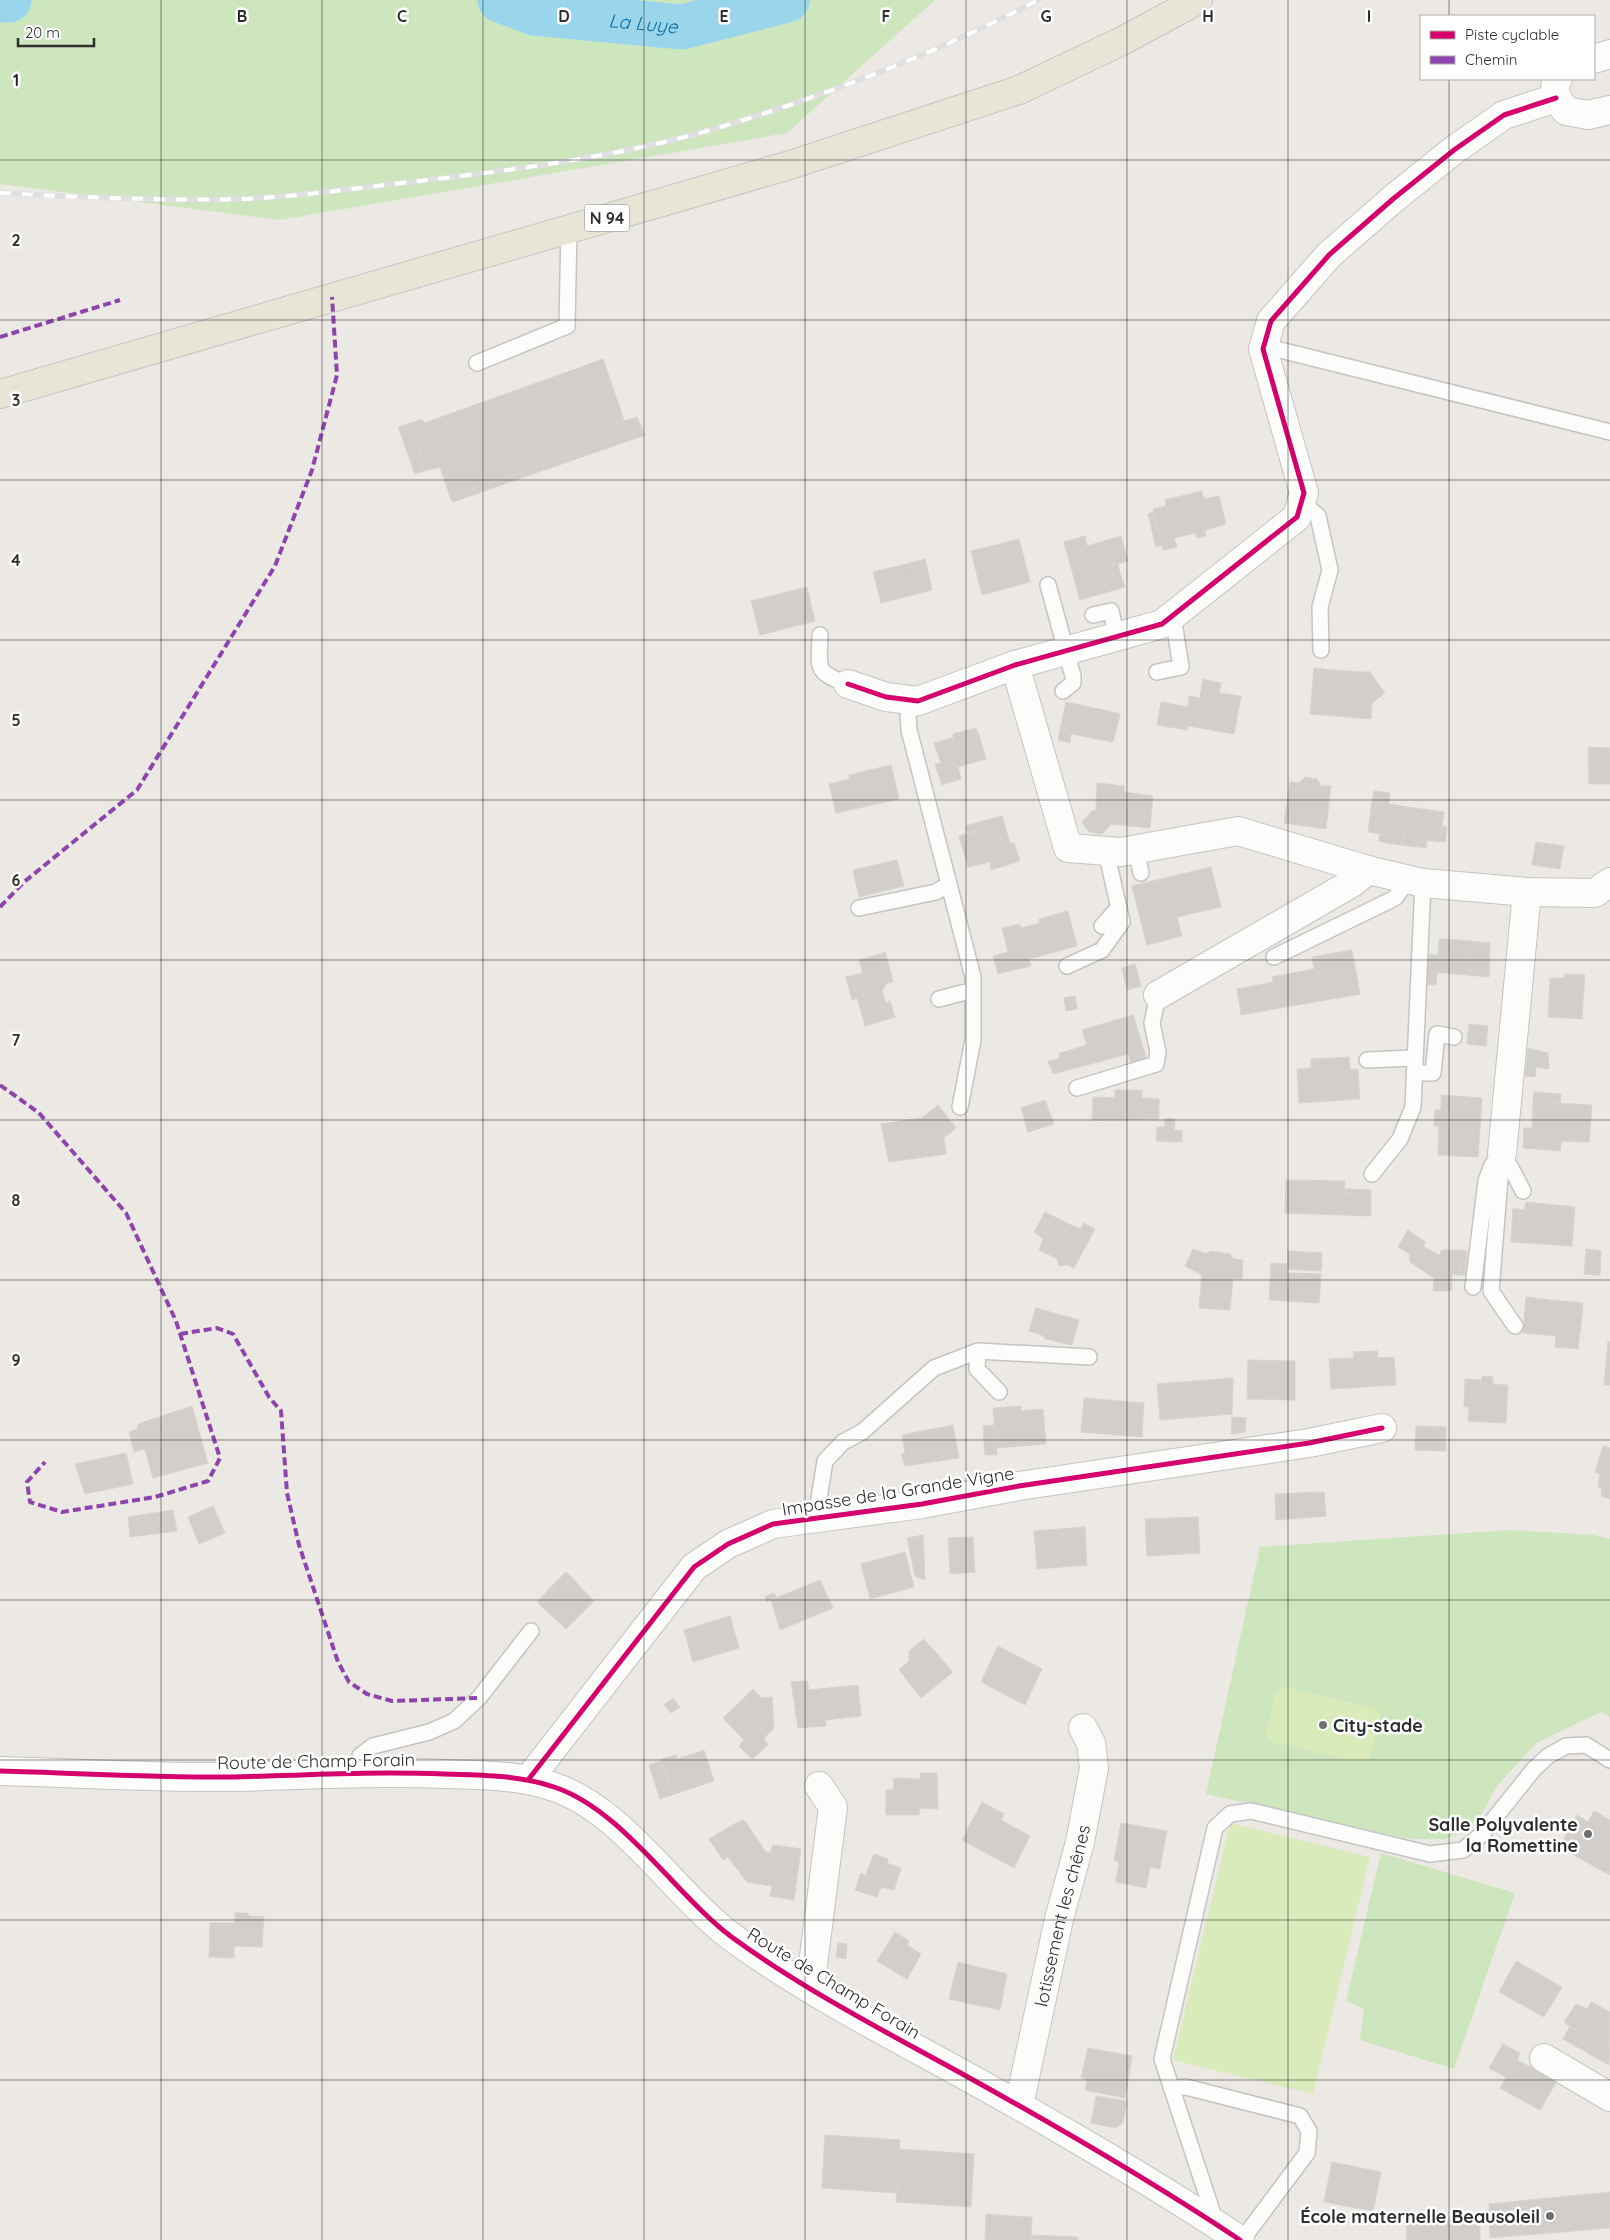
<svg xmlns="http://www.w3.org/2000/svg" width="1610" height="2240" font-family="Quicksand,sans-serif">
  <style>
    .green { fill: #cee6be }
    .pitch { fill: #d9eabb }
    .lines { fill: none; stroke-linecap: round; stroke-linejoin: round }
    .river { stroke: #99d6ec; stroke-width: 45 }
    .building { fill: #d1cecb; stroke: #d7d4d0 }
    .service-casing { stroke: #c5c4c5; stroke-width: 18 }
    .minor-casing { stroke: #c5c4c5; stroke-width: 30 }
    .secondary-casing { stroke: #c5c4c5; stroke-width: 30 }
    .primary-casing { stroke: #c6c5c4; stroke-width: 30 }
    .service { stroke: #fcfcfb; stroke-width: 15 }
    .minor { stroke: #fcfcfb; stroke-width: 28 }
    .secondary { stroke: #fcfcfb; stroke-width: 28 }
    .primary { stroke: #e8e4d6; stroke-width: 28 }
    .rail-casing { stroke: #dfdfe1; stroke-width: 5.5 }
    .rail { stroke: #fff; stroke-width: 4; stroke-dasharray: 11; stroke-linecap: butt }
    .quiet { stroke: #8e44ad; stroke-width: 4; stroke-dasharray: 8 4; stroke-linecap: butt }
    .cycleway-casing { stroke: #fff; stroke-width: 8 }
    .cycleway { stroke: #d6006c; stroke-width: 5 }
    .grid { fill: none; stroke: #2e2e2e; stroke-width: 1; stroke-opacity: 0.55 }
    .poi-dot { fill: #706f6e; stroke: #fff; stroke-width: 2 }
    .labels { text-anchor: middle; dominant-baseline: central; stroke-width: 5; stroke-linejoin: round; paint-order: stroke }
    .shield { fill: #fff; stroke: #6d6d6d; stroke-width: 1 }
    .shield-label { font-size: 16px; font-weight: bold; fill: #2e2e2e }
    .street-label { font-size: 18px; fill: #2e2e2e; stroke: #fff }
    .poi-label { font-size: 18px; font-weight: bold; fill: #2e2e2e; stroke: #fff; text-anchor: end }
    .water-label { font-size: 19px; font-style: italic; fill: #0d6fa3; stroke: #fff }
    .grid-label { font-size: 16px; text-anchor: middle; font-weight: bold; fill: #2e2e2e; stroke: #fff; stroke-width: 5; stroke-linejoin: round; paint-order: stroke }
  </style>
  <rect width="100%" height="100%" fill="#ece8e4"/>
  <path class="green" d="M0,0H935L787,133L280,220L0,184Z
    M1510,1530L1594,1535L1610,1539V1717L1601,1712L1536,1743L1497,1786L1482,1813L1465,1831L1445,1839H1409L1206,1794L1260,1547Z
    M1381,1853L1515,1893L1454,2069L1360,2040L1364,2009L1346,2001Z"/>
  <path class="pitch" d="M1284,1687L1376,1708L1380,1715L1370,1757L1362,1763L1271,1742L1266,1735L1276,1691Z
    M1230,1823L1370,1857L1313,2094L1173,2060Z"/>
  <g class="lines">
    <g class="river">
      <path d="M0,0H9"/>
      <path id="s1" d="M500,0L534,13L682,27L787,0"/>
    </g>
  </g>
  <path class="building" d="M603,359L624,420L605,427L584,366Z
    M584,366L605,427L637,417L643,431L450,497L440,467L424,471L414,422L422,419L424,423Z
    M414,422L424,471L415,474L398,427Z
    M643,431L645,435L536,473V468Z
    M536,468V473L453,502L450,497Z
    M1202,491L1204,499L1219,496L1226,524L1205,530L1206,536L1197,538L1196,533L1174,538L1177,547L1163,550L1153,509L1166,506L1165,500Z
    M1153,512L1162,545L1156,547L1148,514Z
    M1085,536L1087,546L1121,536L1128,561L1108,566L1111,576L1120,573L1125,587L1080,600L1064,542Z
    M1019,539L1021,546L993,552L992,546Z
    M992,546L993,552L1021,546L1030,582L982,595L971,551Z
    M925,559L927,567L912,571L910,563Z
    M910,563L912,571L927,567L932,590L881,603L873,572Z
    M1118,564L1120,573L1111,576L1108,566Z
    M807,587L815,621L760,635L751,601Z
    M1314,668L1332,670V676L1360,677L1369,671L1385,693L1372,703L1371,719L1310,714Z
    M1332,670L1361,672H1368L1360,677L1332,676Z
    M1203,679L1221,683L1219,693L1241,696L1234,734L1188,726L1187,730L1157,725L1161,702L1198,709Z
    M1189,696L1200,698L1198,709L1188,707Z
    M1066,702L1108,711L1102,740L1071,734L1070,743L1058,740Z
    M1108,711L1120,714L1113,742L1102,740Z
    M976,728L979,735L953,742V734Z
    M979,735L986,759L958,767L961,779L942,785L935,764L941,763L934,743L952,738L953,742Z
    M1588,747L1610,748V784H1589Z
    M891,765L899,799L836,813L829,784L850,779L849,775Z
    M1305,777L1317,779L1321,786H1331L1326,829L1298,825L1300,810L1286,809L1290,782L1299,783Z
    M1097,783L1125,786L1124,792L1153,796L1150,828L1111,824L1102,834L1089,832L1082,822L1092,811H1096Z
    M1374,791L1390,793L1389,804L1372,802Z
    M1372,802L1408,807L1402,845L1387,843L1388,835L1368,832Z
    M1408,807L1444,812L1440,842L1419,839L1418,847L1402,845Z
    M1286,809L1300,810L1298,825L1284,823Z
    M1002,816L1010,843H1014L1020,861L991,870L990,862L968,867L959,836L986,829L983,821Z
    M983,821L986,829L967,833L966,826Z
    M1442,826L1447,827L1445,842L1440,841Z
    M1380,833L1388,835L1387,843L1379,841Z
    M1419,839L1427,841L1426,848L1418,847Z
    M1536,842L1564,846L1560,869L1532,865Z
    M897,860L904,886L859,897L853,870Z
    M1211,867L1221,907L1177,917L1182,936L1147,945L1132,886Z
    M1068,911L1077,946L1029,959L1031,966L998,974L993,956L1008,952L1002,928L1020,924L1021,928L1040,923L1039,919Z
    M1439,939H1447L1445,973L1437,972L1436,985L1425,984L1427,954L1438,955Z
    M1447,939L1470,941L1468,975L1445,973Z
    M1470,941L1490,943L1489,977L1468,975Z
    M1352,950L1360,994L1241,1015L1237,989L1273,982L1272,977L1314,969L1312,957Z
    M885,952L889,965L884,966L881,954Z
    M881,954L884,966L889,965L893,982L887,983L882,991L886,1003L890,1001L895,1017L865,1026L857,998L852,1000L846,977L863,973L859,960Z
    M1135,964L1141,986L1127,990L1122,968Z
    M1565,974L1585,975L1582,1019L1548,1017L1550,978H1564Z
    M1075,996L1077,1009L1066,1011L1064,998Z
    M1133,1015L1147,1060L1131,1064L1128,1054L1053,1074L1048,1061L1059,1059L1060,1053L1087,1045L1082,1030Z
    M1469,1024L1488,1026L1486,1046L1467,1044Z
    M1528,1048L1548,1053L1549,1069L1536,1067L1535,1077L1525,1076Z
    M1349,1057L1350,1070L1358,1069L1360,1099L1299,1103L1297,1069L1334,1066V1058Z
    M1334,1058V1066L1311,1068V1059Z
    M1115,1090H1142V1098L1159,1099V1119L1092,1120L1093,1097L1115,1098Z
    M1534,1092L1561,1094L1560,1103L1533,1102Z
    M1441,1095L1482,1098L1478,1157L1438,1155L1439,1127L1434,1126L1435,1110H1441Z
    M1045,1100L1054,1124L1028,1132L1021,1108Z
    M1533,1102L1592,1105L1589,1142L1561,1141L1560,1151L1523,1148L1524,1128H1532Z
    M938,1105L956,1128L944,1138L946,1154L889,1162L881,1124L922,1118Z
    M1165,1118L1175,1119L1174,1130L1182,1131V1142L1156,1141L1157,1127H1165Z
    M1286,1180L1345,1181L1344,1193L1371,1194V1216L1285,1213Z
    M1344,1189L1371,1190V1194L1344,1193Z
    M1526,1202L1575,1207L1572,1246L1511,1242L1513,1208L1524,1210Z
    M1045,1212L1069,1224L1065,1230L1088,1242L1074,1268L1068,1265L1060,1266L1056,1258L1039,1250L1043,1239L1034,1232Z
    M1083,1223L1095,1229L1088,1242L1065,1230L1069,1224L1081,1229Z
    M1408,1230L1425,1242L1423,1246L1439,1255L1442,1250H1460L1459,1275L1452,1274V1291H1433L1434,1278L1410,1262V1254L1398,1247Z
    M1193,1249L1206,1254L1211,1251L1230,1254L1233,1259L1243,1260L1242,1279L1233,1278L1230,1310L1199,1308L1202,1275L1185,1266Z
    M1586,1249L1601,1251L1600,1275L1584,1274Z
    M1460,1250L1467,1251L1465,1275H1459Z
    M1288,1251L1322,1253L1321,1271L1287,1269Z
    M1271,1263L1287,1264V1273L1321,1274L1319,1303L1269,1300Z
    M1526,1297L1550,1300L1549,1311L1582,1314L1578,1349L1555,1347L1556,1336L1523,1333Z
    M1550,1300L1583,1303L1582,1314L1549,1311Z
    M1036,1308L1079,1320L1072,1345L1045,1339L1044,1336L1029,1331Z
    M1608,1341L1610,1342V1385H1604Z
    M1377,1351L1379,1386L1331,1389L1329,1359L1354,1358L1353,1352Z
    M1394,1357L1396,1385L1379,1386L1377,1358Z
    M1248,1360L1295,1361V1400L1247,1399Z
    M1482,1376L1493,1377V1385L1481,1384Z
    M1233,1378L1232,1414L1160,1420L1157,1384Z
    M1465,1379L1481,1380V1384L1508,1385L1506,1423L1468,1421L1469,1407H1464Z
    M1084,1398L1144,1403L1142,1437L1081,1432Z
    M192,1406L208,1463L153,1478L145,1449L134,1452L129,1432L137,1429L138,1424Z
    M1021,1406V1411L1043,1409L1046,1444L996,1448L993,1408Z
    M1232,1417L1246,1418L1245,1432L1231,1434Z
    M953,1425L959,1458L905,1466L901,1454L905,1453L902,1435Z
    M994,1425L997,1455H985L983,1426Z
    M1416,1426L1446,1427V1451L1415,1450Z
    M1603,1446L1610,1448V1499L1601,1496L1602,1488L1598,1487L1600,1474L1595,1472Z
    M126,1453L133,1484L85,1494L75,1464Z
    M1324,1492L1326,1516L1276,1520L1275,1494Z
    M213,1506L225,1533L199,1544L188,1517Z
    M173,1510L177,1531L130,1537L128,1517Z
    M1198,1517L1200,1553L1147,1556L1145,1519Z
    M1085,1527L1087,1565L1037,1569L1034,1531Z
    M923,1535L925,1580L915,1576L907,1538Z
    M973,1537L975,1572L950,1574L948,1538Z
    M905,1552L914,1587L870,1599L861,1564Z
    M566,1572L572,1578L558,1593L550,1588Z
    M572,1578L594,1601L566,1629L537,1602L550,1588L558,1593Z
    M820,1580L833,1608L780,1630L771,1600Z
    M774,1593L776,1597L771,1600L769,1595Z
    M769,1595L771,1600L766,1602L765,1597Z
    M730,1616L739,1648L693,1662L684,1630Z
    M924,1639L953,1672L921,1698L899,1670L909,1661V1651Z
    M998,1646L1042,1669L1025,1705L981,1682Z
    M807,1681L809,1690L858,1685L861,1716L825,1720L826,1726L798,1728L791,1682Z
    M753,1689L761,1698L752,1708L743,1699Z
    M772,1697L774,1728L764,1738L768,1745L752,1759L739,1746L744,1740L723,1718L743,1699L752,1708L761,1698Z
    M673,1698L680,1707L671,1713L664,1705Z
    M704,1750L714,1781L672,1795L661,1759L676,1755L678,1759Z
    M661,1761L672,1795L660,1799L649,1765Z
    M921,1773H937L938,1809L920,1808L919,1815H886V1790H893L894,1778L920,1779Z
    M982,1802L1004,1814L1001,1820L1030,1836L1014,1868L962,1840Z
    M1594,1811L1610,1820V1875L1559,1847L1577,1815L1588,1822Z
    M744,1820L755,1836L748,1841L736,1823Z
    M736,1823L748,1841L755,1836L766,1852L787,1854L788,1847L801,1849L794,1900L770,1896L772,1886L747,1882L728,1857L723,1860L709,1839Z
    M1121,1823L1151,1828L1150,1838L1165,1840L1160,1869L1150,1867L1146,1888L1116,1882L1119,1862L1114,1860Z
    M1151,1828L1167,1831L1165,1840L1150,1838Z
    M773,1845L788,1847L787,1854L770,1853Z
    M874,1854L888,1859L887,1863L901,1868L894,1890L881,1887L877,1897L855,1890L861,1873L865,1876Z
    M235,1913H248L249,1916L264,1917L262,1947L234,1946V1958L209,1957L210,1923H235Z
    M895,1932L909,1941L907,1945L921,1954L907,1979L877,1961Z
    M838,1943L847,1944L846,1959L836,1957Z
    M1516,1961L1562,1987L1544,2017L1499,1992Z
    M958,1962L978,1967L976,1978L1005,1984L1000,2010L949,1999Z
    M978,1967L1007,1974L1005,1984L976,1978Z
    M1591,2002L1610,2012L1609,2065L1563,2039L1570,2026L1576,2030Z
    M1576,2004L1587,2009L1576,2030L1564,2022Z
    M1503,2044L1520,2053L1517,2060L1557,2081L1540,2110L1500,2088L1506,2077L1489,2068Z
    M1088,2048L1116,2053L1114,2060L1131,2063L1125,2098L1085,2090L1087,2080L1081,2078Z
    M1116,2053L1132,2056L1131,2063L1114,2060Z
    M1096,2096L1127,2101L1123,2122L1116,2128L1091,2123Z
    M825,2135L900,2140L897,2193L822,2188Z
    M899,2149L974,2154L971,2207L896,2202Z
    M1332,2162L1381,2172L1373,2211L1324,2202Z
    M1610,2192V2228L1490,2238L1489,2204Z
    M986,2214L1010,2216L1009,2240H985Z
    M1010,2216L1032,2217L1031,2240H1009Z
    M1480,2216V2240H1407L1406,2219Z
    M1031,2235L1055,2236V2240H1031Z
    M1055,2236L1078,2237V2240H1055Z"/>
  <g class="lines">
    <g class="service-casing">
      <path id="service" d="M1264,346L1610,432
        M477,363L567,326L569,229
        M1301,501L1318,516L1330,570L1320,607L1321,650
        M1048,585L1073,676V683L1063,691
        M1093,615L1111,611L1117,637
        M820,635C819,669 814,672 848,684
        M1157,672L1181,667L1173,616
        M918,701L908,715L909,730L973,977V1040L960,1107
        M1136,849L1141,873
        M859,908L936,892L947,885
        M1102,926L1119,907
        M1274,957L1395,898L1408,880
        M1067,966L1102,950L1122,922L1106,851
        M939,999L973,990
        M1367,1060L1414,1058
        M1414,1073H1433L1437,1034L1454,1037
        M1077,1088L1156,1064L1158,1052L1152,1023L1158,995
        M1502,1154L1491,1291L1515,1326
        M1502,1154L1511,1168L1523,1191
        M1372,1174L1400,1139L1413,1107L1423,883
        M1473,1287L1486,1181L1492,1165L1501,1156
        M999,1392L977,1369L978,1351L1089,1357
        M816,1517L825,1461L843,1442L862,1432L934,1368L978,1351
        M355,1774L360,1756L373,1746L429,1732L454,1721L479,1698L531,1631
        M1171,2088L1186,2087L1300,2116L1309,2131L1307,2153L1242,2240
        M1216,2223L1162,2059L1215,1828L1230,1814L1251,1811L1430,1854L1463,1850L1481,1835L1534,1769L1548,1756L1566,1746L1586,1745L1610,1760"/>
    </g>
    <g class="minor-casing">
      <g id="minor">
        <path d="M1015,665L1068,848L1121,852L1238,831L1368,870L1423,883L1527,892L1595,893L1610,882"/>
        <path d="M848,684L886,697L918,701L1015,665L1162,624L1297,517L1304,493L1263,349L1271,321L1329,255L1393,199L1454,150L1504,115L1556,98"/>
        <path d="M1158,995L1352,883L1368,870"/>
        <path d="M1502,1154L1527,892"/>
        <path d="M0,1771C78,1773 158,1778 236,1777C305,1775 375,1771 444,1774C481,1775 519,1775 554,1787C622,1809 676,1896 733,1938C806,1991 888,2033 966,2076C1060,2128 1151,2181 1240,2240"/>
        <path d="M528,1780L694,1567L728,1544L773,1524L922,1504L1019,1486L1309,1443L1382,1428"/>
        <path d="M810,1988L833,1807L819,1786"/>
        <path d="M1544,2058L1610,2097"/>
        <path id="s2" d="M1019,2105L1059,1919L1080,1842L1094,1768L1091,1743L1083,1728"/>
      </g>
    </g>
    <g class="secondary-casing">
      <path id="secondary" d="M1594,59L1610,54
        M1558,79C1551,91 1558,101 1566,111L1588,115L1610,110"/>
    </g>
    <g class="primary-casing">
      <path id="primary" d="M0,394L790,165L1019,90L1124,40L1198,0"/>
    </g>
    <use href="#service" class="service"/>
    <use href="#minor" class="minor"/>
    <use href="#secondary" class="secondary"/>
    <use href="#primary" class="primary"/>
    <g class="rail-casing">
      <path id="rail" d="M0,193C80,197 161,201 242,199C295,197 349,189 402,183C505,171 614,158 714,129C825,96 935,54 1038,0"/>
    </g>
    <use href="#rail" class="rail"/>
    <path class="quiet" d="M0,337L120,300
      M0,907L24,882L137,790L275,566L312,470L337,375L332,297
      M0,1085L39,1113L126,1213L176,1321L220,1458L208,1481L155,1497L62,1512L30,1502L27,1482L45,1462
      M180,1334L217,1328L233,1334L269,1397L281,1411L287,1493L299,1545L338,1662L349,1682L367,1694L392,1701L479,1698"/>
    <g class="cycleway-casing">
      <path id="cycleway" d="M848,684L886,697L918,701L1015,665L1162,624L1297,517L1304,493L1263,349L1271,321L1329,255L1393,199L1454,150L1504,115L1556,98
        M0,1771C78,1773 158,1778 236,1777C305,1775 375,1771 444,1774C481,1775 519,1775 554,1787C622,1809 676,1896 733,1938C806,1991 888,2033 966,2076C1060,2128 1151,2181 1240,2240
        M528,1780L694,1567L728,1544L773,1524L922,1504L1019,1486L1309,1443L1382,1428"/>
    </g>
    <use href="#cycleway" class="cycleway"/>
  </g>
  <path class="grid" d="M161,0V2240M322,0V2240M483,0V2240M644,0V2240M805,0V2240M966,0V2240M1127,0V2240M1288,0V2240M1449,0V16M1449,79V2240M0,160H1610M0,320H1610M0,480H1610M0,640H1610M0,800H1610M0,960H1610M0,1120H1610M0,1280H1610M0,1440H1610M0,1600H1610M0,1760H1610M0,1920H1610M0,2080H1610"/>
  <g class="poi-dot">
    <circle cx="1323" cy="1725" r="5"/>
    <circle cx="1588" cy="1834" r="5"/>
    <circle cx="1550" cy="2216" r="5"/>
  </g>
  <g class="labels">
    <rect class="shield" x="584.5" y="204.5" width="45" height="27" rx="4"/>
    <g class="shield-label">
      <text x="607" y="218">N 94</text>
    </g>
    <g class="street-label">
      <text transform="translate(898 1491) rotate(-9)">Impasse de la Grande Vigne</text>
      <text transform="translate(316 1761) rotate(-1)">Route de Champ Forain</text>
      <text stroke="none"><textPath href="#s2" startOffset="194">lotissement les chênes</textPath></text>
      <text transform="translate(834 1983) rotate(31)">Route de Champ Forain</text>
    </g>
    <g class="poi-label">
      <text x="1333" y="1725" text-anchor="start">City-stade</text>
      <text x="1578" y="1824">Salle Polyvalente<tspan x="1578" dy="21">la Romettine</tspan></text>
      <text x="1540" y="2216">École maternelle Beausoleil</text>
    </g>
    <g class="water-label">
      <text stroke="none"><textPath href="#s1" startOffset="146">La Luye</textPath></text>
    </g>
  </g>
  <g class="grid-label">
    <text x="242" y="22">B</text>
    <text x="402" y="22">C</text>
    <text x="564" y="22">D</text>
    <text x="724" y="22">E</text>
    <text x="886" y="22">F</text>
    <text x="1046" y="22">G</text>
    <text x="1208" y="22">H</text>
    <text x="1369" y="22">I</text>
    <text x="16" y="86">1</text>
    <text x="16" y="246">2</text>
    <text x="16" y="406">3</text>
    <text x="16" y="566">4</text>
    <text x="16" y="726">5</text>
    <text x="16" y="886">6</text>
    <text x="16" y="1046">7</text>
    <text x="16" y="1206">8</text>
    <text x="16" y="1366">9</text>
  </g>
  <rect x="1420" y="15" width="175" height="65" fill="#ffffff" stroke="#ababab"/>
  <rect x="1430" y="31" width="25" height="8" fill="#d6006c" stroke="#ababab"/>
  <text x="1465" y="40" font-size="15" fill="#2e2e2e">Piste cyclable</text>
  <rect x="1430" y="56" width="25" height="8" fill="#8e44ad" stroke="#ababab"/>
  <text x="1465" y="65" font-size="15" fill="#2e2e2e">Chemin</text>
  <path d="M18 38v8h76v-8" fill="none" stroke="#2e2e2e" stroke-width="2.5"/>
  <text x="25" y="38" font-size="15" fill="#2e2e2e" stroke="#ffffff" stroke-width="4" paint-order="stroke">20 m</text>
</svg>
